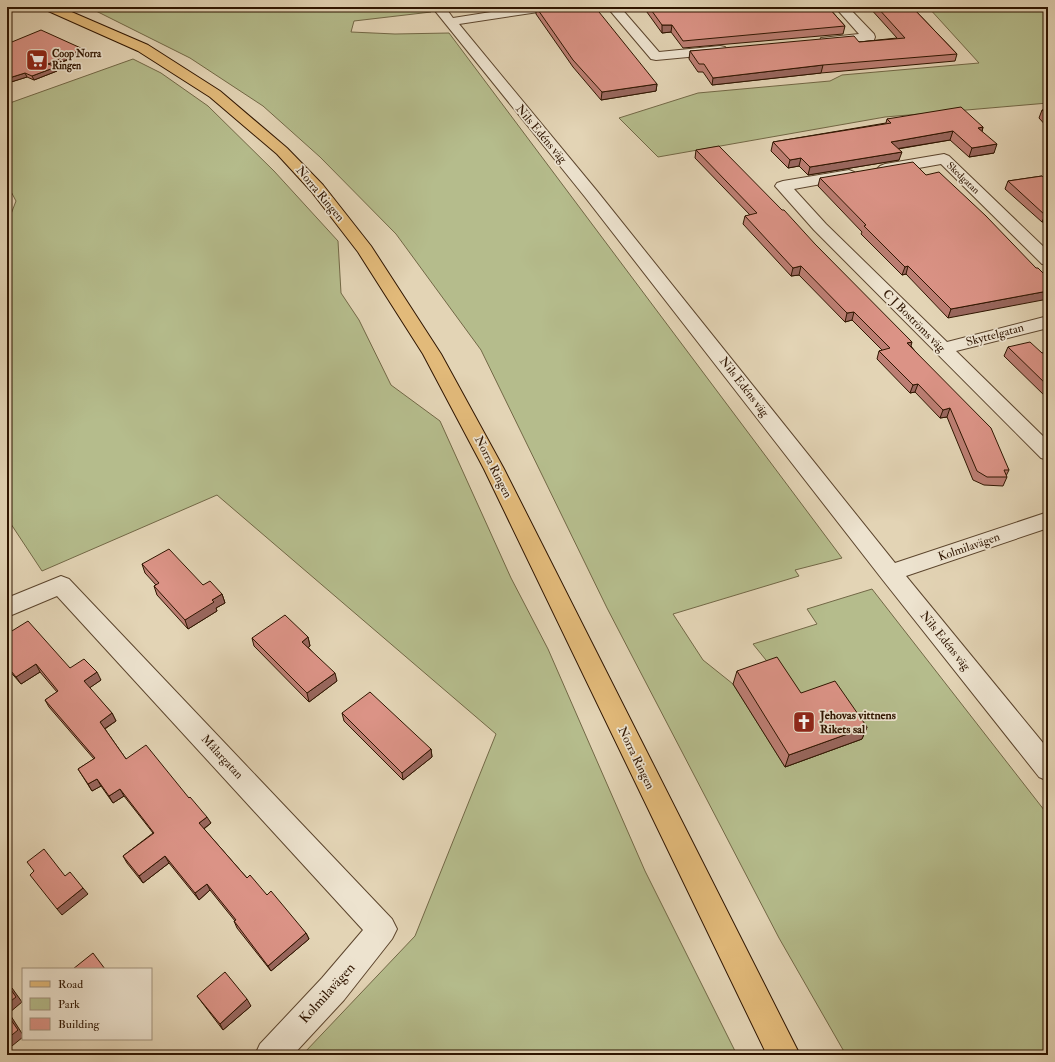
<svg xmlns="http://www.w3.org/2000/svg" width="1055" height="1062" font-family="'IM FELL Double Pica',serif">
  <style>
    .green { fill: #b5bc8c; stroke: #726846 }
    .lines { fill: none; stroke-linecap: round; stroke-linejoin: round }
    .minor-casing { stroke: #5c452d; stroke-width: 2 }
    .major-casing { stroke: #2f1500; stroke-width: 2 }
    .minor { fill: #ede3cf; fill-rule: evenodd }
    .major { fill: #e2ba7a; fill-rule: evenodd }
    .wall { fill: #bc7e73; stroke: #2f1500 }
    .shaded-wall { fill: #99675e; stroke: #2f1500 }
    .building { fill: #db9386; stroke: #2f1500 }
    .labels { text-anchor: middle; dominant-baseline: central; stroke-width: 3.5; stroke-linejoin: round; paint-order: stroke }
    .far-poi-label { font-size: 10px; font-weight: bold; fill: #2f1500; stroke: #ede3cf; text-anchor: start }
    .far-street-label { font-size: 10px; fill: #2f1500; stroke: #ede3cf }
    .street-label { font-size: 12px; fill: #2f1500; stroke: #ede3cf }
    .poi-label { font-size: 12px; font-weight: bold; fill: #2f1500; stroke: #ede3cf; text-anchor: start }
    .near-street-label { font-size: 14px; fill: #2f1500; stroke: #ede3cf }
  </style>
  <rect width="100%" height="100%" fill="#e3d4b5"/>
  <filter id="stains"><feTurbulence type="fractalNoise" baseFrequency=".005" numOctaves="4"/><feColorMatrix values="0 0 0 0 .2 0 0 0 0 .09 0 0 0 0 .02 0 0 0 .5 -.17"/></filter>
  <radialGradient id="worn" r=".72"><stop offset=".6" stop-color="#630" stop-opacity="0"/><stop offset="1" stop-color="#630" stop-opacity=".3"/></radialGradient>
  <path class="green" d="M88,7H428L431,12L354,21L351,32L395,34L449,33L842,558L795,570L799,576L673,614L703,660L733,684L785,767L862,739L796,705L774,670L753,644L817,624L807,609L872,589L1048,815V1055H846L779,938L607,608L481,350L396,234L320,157L263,106L190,58Z
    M928,7H1048V103L885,117L658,157L619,118L698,93L830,81L842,75L979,63Z
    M133,59L161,73L208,106L274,171L338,241L341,293L359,320L391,385L440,421L511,578L548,649L645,871L737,1055H308L305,1052L415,936L496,734L217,495L42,571L7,518V215L11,214L16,201L7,184V104Z"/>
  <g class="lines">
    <g class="minor-casing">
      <path id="minor" d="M432,7H445L453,18L522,7H551L549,10L545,11L459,24L597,191L895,563L1048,512V528L906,576L1048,749V781L1039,777L882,579L585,197Z
        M607,7H620L659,52L720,46L725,47L727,50L725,53L720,54L656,60L651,59Z
        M835,7H848L874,34L875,37L874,40L826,45L821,44L820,41L821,38L859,34Z
        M944,154L949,156L1048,251V265L1042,264L941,164L885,174L880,172L877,169L880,166L885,164Z
        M849,170L854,172L857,175L854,178L794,189L826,224L947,342L1048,316V328L956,351L1048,441V460L1041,458L814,230L775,186L777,183L783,181Z
        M61,576L69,579L392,919L397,929L392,939L344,1000L293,1055H255L260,1044L322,978L363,930L57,596L7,617V598Z"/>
    </g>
    <g class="major-casing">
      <path id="major" d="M44,7H60L148,45L220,91L287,148L323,185L371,246L441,354L504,469L800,1055H767L484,469L423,354L358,252L311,191L277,154L210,97L138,51L46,10Z"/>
    </g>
    <use href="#minor" class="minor"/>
    <use href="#major" class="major"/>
  </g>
  <path class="wall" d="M536,7L657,84L656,91L601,100L573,67L536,14Z
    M638,7H828L845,26L843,34L683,48L671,32L662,33L644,8L639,9Z
    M869,7H912L957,54L955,61L821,73L712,85L703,72H698L689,59L690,51L859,42L897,38Z
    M7,44L84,53L53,66L56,67L57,71L34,80L27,77L11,82L7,80Z
    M1042,110H1048V128L1039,118Z
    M887,119L983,127L982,132L994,153L969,157L950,140L898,149L899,160L808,175L799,166L788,168L771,151L773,142L886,123Z
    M696,150L815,244L911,346L1009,470L1006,476L1007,477L1003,486L984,485L973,480L947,417L940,418L915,392L910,393L877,359L879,351L882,350L852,320L845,322L799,275L791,276L743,224L745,216L750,215L695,158Z
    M1042,176L1048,221L1042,222L1005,189L1008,181Z
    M820,178L986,216L948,318L906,274L902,275L861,234L862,232L818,186Z
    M1008,347L1048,354V398H1047L1004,356Z
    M142,564L203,585L222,594L225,603L216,608L217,611L188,629L157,595L154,586L156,585L145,573Z
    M7,634L70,668L101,680L89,688L112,713L116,721L105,729L126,759L189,798L211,823L204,829L247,878L267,895L306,933L309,939L271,971L237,928L234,921H235L210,890L199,900L169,863L143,883L127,863L123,856L153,833L124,796L113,803L101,786L92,791L78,769L94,759L49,707L45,700L57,692L40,672L21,684L7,668Z
    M308,637L310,646L308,647L337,681L309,702L254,646L252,638Z
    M737,671L867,727L862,739L785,767L733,684Z
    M342,713L431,749L432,757L403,780L344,721Z
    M197,996L251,1006L223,1030Z"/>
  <path class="shaded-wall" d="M662,25H672L671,32L662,33Z
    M83,49L84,53L49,67L48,64Z
    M823,65L821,73L712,85L713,78Z
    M56,67L57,71L34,80L32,76Z
    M25,73L27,77L11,82L9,78Z
    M657,84L656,91L601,100L602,92Z
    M983,127L981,135L978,128Z
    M953,131L950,140L889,150L891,142Z
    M997,144L994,153L969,157L972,148Z
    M902,152L899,160L808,175L810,167Z
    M801,158L799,166L788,168L790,160Z
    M1048,214V221L1042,222L1045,215Z
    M801,266L799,275L791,276L793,268Z
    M908,266L906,274L902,275L905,267Z
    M1048,291V299L948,318L951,309Z
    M854,312L852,320L845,322L847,313Z
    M912,342L910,350L907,343Z
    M918,384L915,392L910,393L913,385Z
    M950,408L947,417L940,418L943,410Z
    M222,594L225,603L216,608L217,611L188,629L185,620L212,600Z
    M308,637L310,646L305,650L302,642Z
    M36,664L40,672L21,684L16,677Z
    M97,672L101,680L88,689L84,681Z
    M335,673L337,681L309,702L307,693Z
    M112,713L116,721L104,729L100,722Z
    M867,727L862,739L785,767L789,755Z
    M431,749L432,757L403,780L402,773Z
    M97,779L101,786L92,791L88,784Z
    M120,789L124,796L113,803L109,796Z
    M207,817L211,823L202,830L199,823Z
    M165,856L169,863L143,883L139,876Z
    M207,884L210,890L199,900L195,893Z
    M83,888L88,894L62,915L57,909Z
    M306,933L309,939L271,971L268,966Z
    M7,983L12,988L22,1002L9,1013L23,1035V1037L7,1050Z
    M247,999L251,1006L223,1030L220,1024Z"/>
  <path class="building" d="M536,7H595L657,84L602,92L573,60Z
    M649,7H828L845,26L683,41L672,25H662Z
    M877,7H912L957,54L823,65L713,78L704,64H699L690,51L854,36L859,42L905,38Z
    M41,30L83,49L48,64L56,67L32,76L25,73L9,78L7,77V44Z
    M961,107L983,127L978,128L997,144L972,148L953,131L891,142L902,152L810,167L801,158L790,160L773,142L891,123L887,119Z
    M1042,110H1048V116Z
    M719,146L782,210H784L815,244L912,342L907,343L991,428L1009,470H1004L1007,477H987L977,471L950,408L943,410L918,384L913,385L879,351L890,348L854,312L847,313L801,266L793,268L745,216L757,213L696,150Z
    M913,162L926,175L939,172L986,216L1036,268H1038L1048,278V291L951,309L908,266L905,267L864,226L866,225L820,178Z
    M1042,176L1048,181V214L1045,215L1008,181Z
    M1030,342L1042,353H1046L1048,354V386L1008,347Z
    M169,549L203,585L210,581L222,594L212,600L214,602L185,620L154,586L159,583L142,564Z
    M285,615L308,637L302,642L335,673L307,693L252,638Z
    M28,621L70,668L84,659L97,672L84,681L112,713L100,722L126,759L146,745L189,798L190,797L207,817L199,823L247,878L250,875L267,895L271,891L306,933L268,966L234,921L236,920L207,884L195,893L165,856L139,876L123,856L154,833L120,789L109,796L97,779L88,784L78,769L95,758L45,700L58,691L36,664L16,677L7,666V634Z
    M777,657L801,693L835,681L867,727L789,755L737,671Z
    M370,692L431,749L402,773L342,713Z
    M44,849L65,876L70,872L83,888L57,909L30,875L34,871L27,862Z
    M93,953L105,969H73Z
    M225,972L247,999L220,1024L197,996Z
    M7,984L16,997L7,1004Z
    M7,1014L18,1030L7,1039Z"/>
  <defs>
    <g id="supermarket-square" transform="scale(1.15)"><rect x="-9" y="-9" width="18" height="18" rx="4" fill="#8f2418" stroke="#ede3cf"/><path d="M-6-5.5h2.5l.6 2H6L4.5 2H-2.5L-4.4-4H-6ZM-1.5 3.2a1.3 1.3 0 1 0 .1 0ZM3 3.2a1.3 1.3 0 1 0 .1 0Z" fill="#fff"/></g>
    <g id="church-square" transform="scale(1.15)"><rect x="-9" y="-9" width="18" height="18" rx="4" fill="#8f2418" stroke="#ede3cf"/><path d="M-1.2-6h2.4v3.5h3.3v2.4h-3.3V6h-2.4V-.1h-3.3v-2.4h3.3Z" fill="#fff"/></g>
  </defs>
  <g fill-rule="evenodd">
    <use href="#supermarket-square" x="37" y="60"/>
    <use href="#church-square" x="804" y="722"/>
  </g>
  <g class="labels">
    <g class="far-poi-label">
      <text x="52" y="54">Coop Norra<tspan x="52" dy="12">Ringen</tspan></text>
    </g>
    <g class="far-street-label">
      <text transform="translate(963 178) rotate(44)">Skedgatan</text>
    </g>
    <g class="street-label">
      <text transform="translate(541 134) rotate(50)">Nils Edéns väg</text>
      <text transform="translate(320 194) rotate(50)">Norra Ringen</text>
      <text transform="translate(914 321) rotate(45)">C J Boströms väg</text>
      <text transform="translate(995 335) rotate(-15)">Skyttelgatan</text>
      <text transform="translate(744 387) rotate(52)">Nils Edéns väg</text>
      <text transform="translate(493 467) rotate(63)">Norra Ringen</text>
      <text transform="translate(969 547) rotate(-19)">Kolmilavägen</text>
      <text transform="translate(945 641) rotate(51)">Nils Edéns väg</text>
      <text transform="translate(222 757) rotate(47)">Målargatan</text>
      <text transform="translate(636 758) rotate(64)">Norra Ringen</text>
    </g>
    <g class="poi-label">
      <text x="820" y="715">Jehovas vittnens<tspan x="820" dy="14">Rikets sal</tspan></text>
    </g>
    <g class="near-street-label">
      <text transform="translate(327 993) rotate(-48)">Kolmilavägen</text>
    </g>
  </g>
  <rect width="1055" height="1062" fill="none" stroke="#e3d4b5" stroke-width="24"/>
  <rect x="8" y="8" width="1039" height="1046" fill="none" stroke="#2f1500" stroke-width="2"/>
  <rect x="12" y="12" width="1031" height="1038" fill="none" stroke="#2f1500"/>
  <rect x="22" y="968" width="130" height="72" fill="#ede3cf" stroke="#a1917c"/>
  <rect x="30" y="981" width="20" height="6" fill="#e2ba7a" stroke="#a1917c"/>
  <text x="58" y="988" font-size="12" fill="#2f1500">Road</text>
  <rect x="30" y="998" width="20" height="12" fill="#b5bc8c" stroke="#a1917c"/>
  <text x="58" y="1008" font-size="12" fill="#2f1500">Park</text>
  <rect x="30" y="1018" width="20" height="12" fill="#db9386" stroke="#a1917c"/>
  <text x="58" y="1028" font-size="12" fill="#2f1500">Building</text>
  <rect width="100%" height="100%" filter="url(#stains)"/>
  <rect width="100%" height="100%" fill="url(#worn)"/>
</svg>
